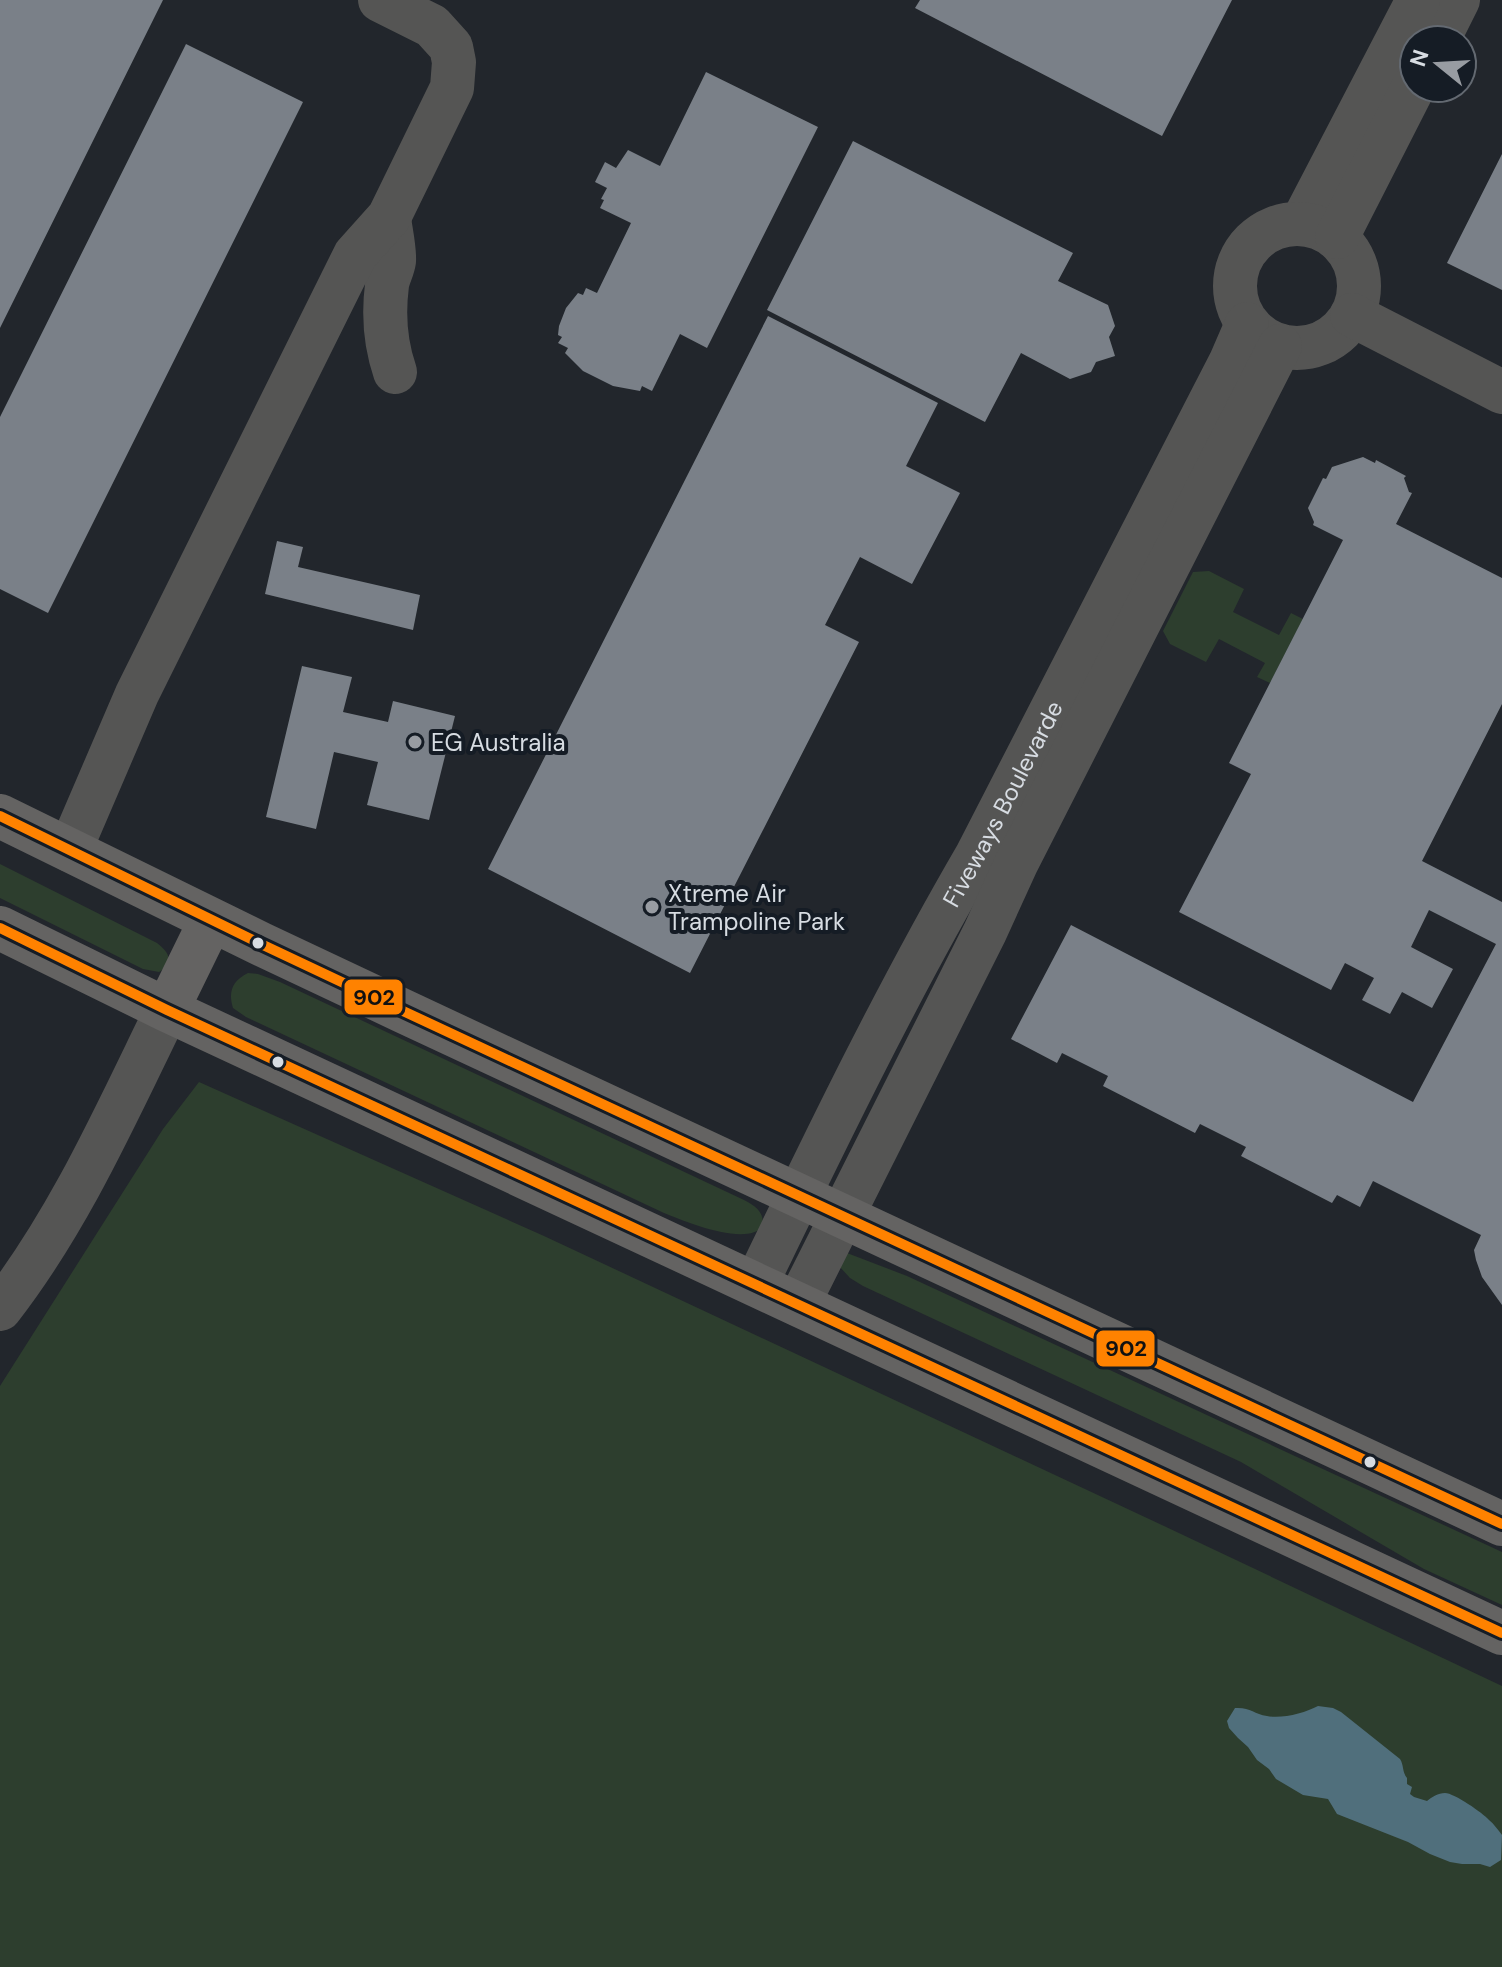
<svg xmlns="http://www.w3.org/2000/svg" width="1502" height="1967" font-family="'DM Sans',sans-serif">
  <style>
    .green { fill: #2d3e2e }
    .water { fill: #506f7c }
    .building { fill: #7a8088 }
    .lines { fill: none; stroke-linecap: round; stroke-linejoin: round }
    .minor { stroke: #555554; stroke-width: 44 }
    .highway { stroke: #646362; stroke-width: 44 }
    .bus-1-casing { stroke: #151c25; stroke-width: 16 }
    .bus-1 { stroke: #ff8200; stroke-width: 10 }
    .poi-dot { fill: #989ca2; stroke: #151c25; stroke-width: 3 }
    .bus-dot { fill: #d7dce2; stroke: #151c25; stroke-width: 3 }
    .labels { text-anchor: middle; dominant-baseline: central; stroke-width: 8; stroke-linejoin: round; paint-order: stroke }
    .poi-label { font-size: 24px; fill: #d7dce2; stroke: #151c25; text-anchor: start }
    .street-label { font-size: 24px; fill: #d7dce2; stroke: #151c25 }
    .line-badge { stroke: #151c25; stroke-width: 3 }
    .pale-badge-label { font-size: 22px; text-anchor: middle; font-weight: bold; fill: #111 }
  </style>
  <rect width="100%" height="100%" fill="#22262c"/>
  <path class="green" d="M1209,571L1244,589L1233,612L1279,635L1291,613L1303,619L1270,683L1257,677L1265,663L1219,639L1206,662L1170,644L1163,631L1193,572Z
    M0,864L157,943C169,952 175,962 159,972L143,969L0,898Z
    M248,973L258,974L280,982L744,1200C755,1206 764,1211 763,1226C747,1247 686,1222 664,1213L246,1017L233,1008C228,992 232,981 248,973Z
    M199,1082L544,1236L1164,1526L1502,1686V1967H0V1386L163,1129Z
    M847,1253L907,1276L1502,1552V1605L1424,1569L1241,1462L863,1286L850,1278L839,1266Z"/>
  <path class="water" d="M1318,1706L1333,1708L1341,1712L1400,1759C1404,1765 1402,1772 1407,1778V1784L1412,1787L1410,1794L1414,1797L1427,1801C1432,1797 1438,1793 1445,1793C1454,1793 1483,1813 1489,1820C1494,1824 1498,1830 1502,1835L1501,1860L1490,1867L1480,1864H1462L1450,1862L1430,1854L1408,1842L1337,1814L1328,1799L1303,1795L1276,1779L1269,1769L1257,1760L1248,1747L1238,1738L1229,1728L1227,1721L1235,1708C1250,1707 1254,1714 1267,1716C1282,1719 1305,1713 1318,1706Z"/>
  <path class="building" d="M0,0H163L0,328Z
    M920,0H1232L1162,136L915,8Z
    M186,44L303,102L48,613L0,589V417Z
    M706,72L818,127L707,348L680,334L652,391L642,386L640,391L613,386L583,371L565,353L568,348L558,343L562,337L558,335L559,326L566,308L578,293L583,295L586,288L597,293L631,223L600,208L604,200L601,199L607,188L595,182L605,162L616,168L628,150L660,166Z
    M853,141L1073,253L1058,281L1108,305L1115,326L1109,337L1115,356L1096,362L1091,372L1070,379L1021,353L985,422L767,310Z
    M1502,154V290L1447,263Z
    M768,316L938,403L906,466L960,493L912,584L860,557L825,625L859,642L690,973L488,869Z
    M1363,457L1375,463L1376,460L1406,476L1404,478L1409,492L1412,493L1396,524L1502,578V704L1422,861L1502,902V1305L1482,1277L1476,1260L1474,1250L1481,1235L1373,1181L1360,1207L1337,1195L1332,1203L1241,1156L1246,1147L1200,1124L1195,1133L1103,1086L1108,1076L1062,1053L1057,1063L1011,1039L1071,925L1413,1102L1496,944L1429,910L1411,947L1453,969L1432,1008L1402,992L1390,1014L1362,1000L1374,978L1345,963L1331,990L1179,912L1251,774L1229,763L1343,540L1313,525L1314,522L1308,508L1323,478L1326,479L1332,467Z
    M277,541L303,547L298,567L420,595L413,630L265,594Z
    M302,666L352,677L343,712L388,722L393,701L455,716L429,820L367,805L378,762L334,752L316,829L266,817Z"/>
  <g class="lines">
    <g class="minor">
      <path d="M1438,40L1458,0"/>
      <path d="M389,217C390,229 395,249 394,261C393,269 388,277 387,285C383,316 385,343 395,372"/>
      <path d="M1302,223L1418,0"/>
      <circle cx="1297" cy="286" r="62"/>
      <path d="M1337,237L1414,86"/>
      <path d="M1352,315L1502,392"/>
      <path d="M70,850L137,694L355,255L389,217L452,88L454,62L451,47L432,26L380,0"/>
      <path id="s1" d="M756,1284C826,1139 896,994 977,855L1231,361L1247,324"/>
      <path d="M798,1304L985,932L1016,864L1280,346"/>
      <path d="M0,1309C70,1219 117,1112 167,1010"/>
    </g>
    <path class="highway" d="M0,816L261,944L403,1011L1502,1524
      M0,928L167,1010L1502,1633
      M167,1010L211,920"/>
    <g class="bus-1-casing">
      <path id="bus-1" d="M0,816L261,944L403,1011L1502,1524
        M0,928L167,1010L1502,1633"/>
    </g>
    <use href="#bus-1" class="bus-1"/>
  </g>
  <g class="poi-dot">
    <circle cx="415" cy="742" r="8"/>
    <circle cx="652" cy="907" r="8"/>
  </g>
  <g class="bus-dot">
    <circle cx="258" cy="943" r="7"/>
    <circle cx="278" cy="1062" r="7"/>
    <circle cx="1370" cy="1462" r="7"/>
  </g>
  <g class="labels">
    <g class="poi-label">
      <text x="431" y="742">EG Australia</text>
      <text x="668" y="893">Xtreme Air<tspan x="668" dy="28">Trampoline Park</tspan></text>
    </g>
    <g class="street-label">
      <text stroke="none"><textPath href="#s1" startOffset="540">Fiveways Boulevarde</textPath></text>
    </g>
  </g>
  <g class="line-badge">
    <rect x="343" y="978" width="61" height="38" rx="8" fill="#ff8200"/>
    <rect x="1095" y="1329" width="61" height="39" rx="8" fill="#ff8200"/>
  </g>
  <g class="pale-badge-label">
    <text x="374" y="1005">902</text>
    <text x="1126" y="1356">902</text>
  </g>
  <g transform="translate(1438 64) rotate(288)"><circle r="38" fill="#151c25" stroke="#636971" stroke-width="2"/>
  <path d="M0-6L14 30L0 20L-14 30Z" fill="#989ca2"/>
  <text y="-12" font-size="22" font-weight="bold" text-anchor="middle" fill="#d7dce2">N</text>
  </g>
</svg>
